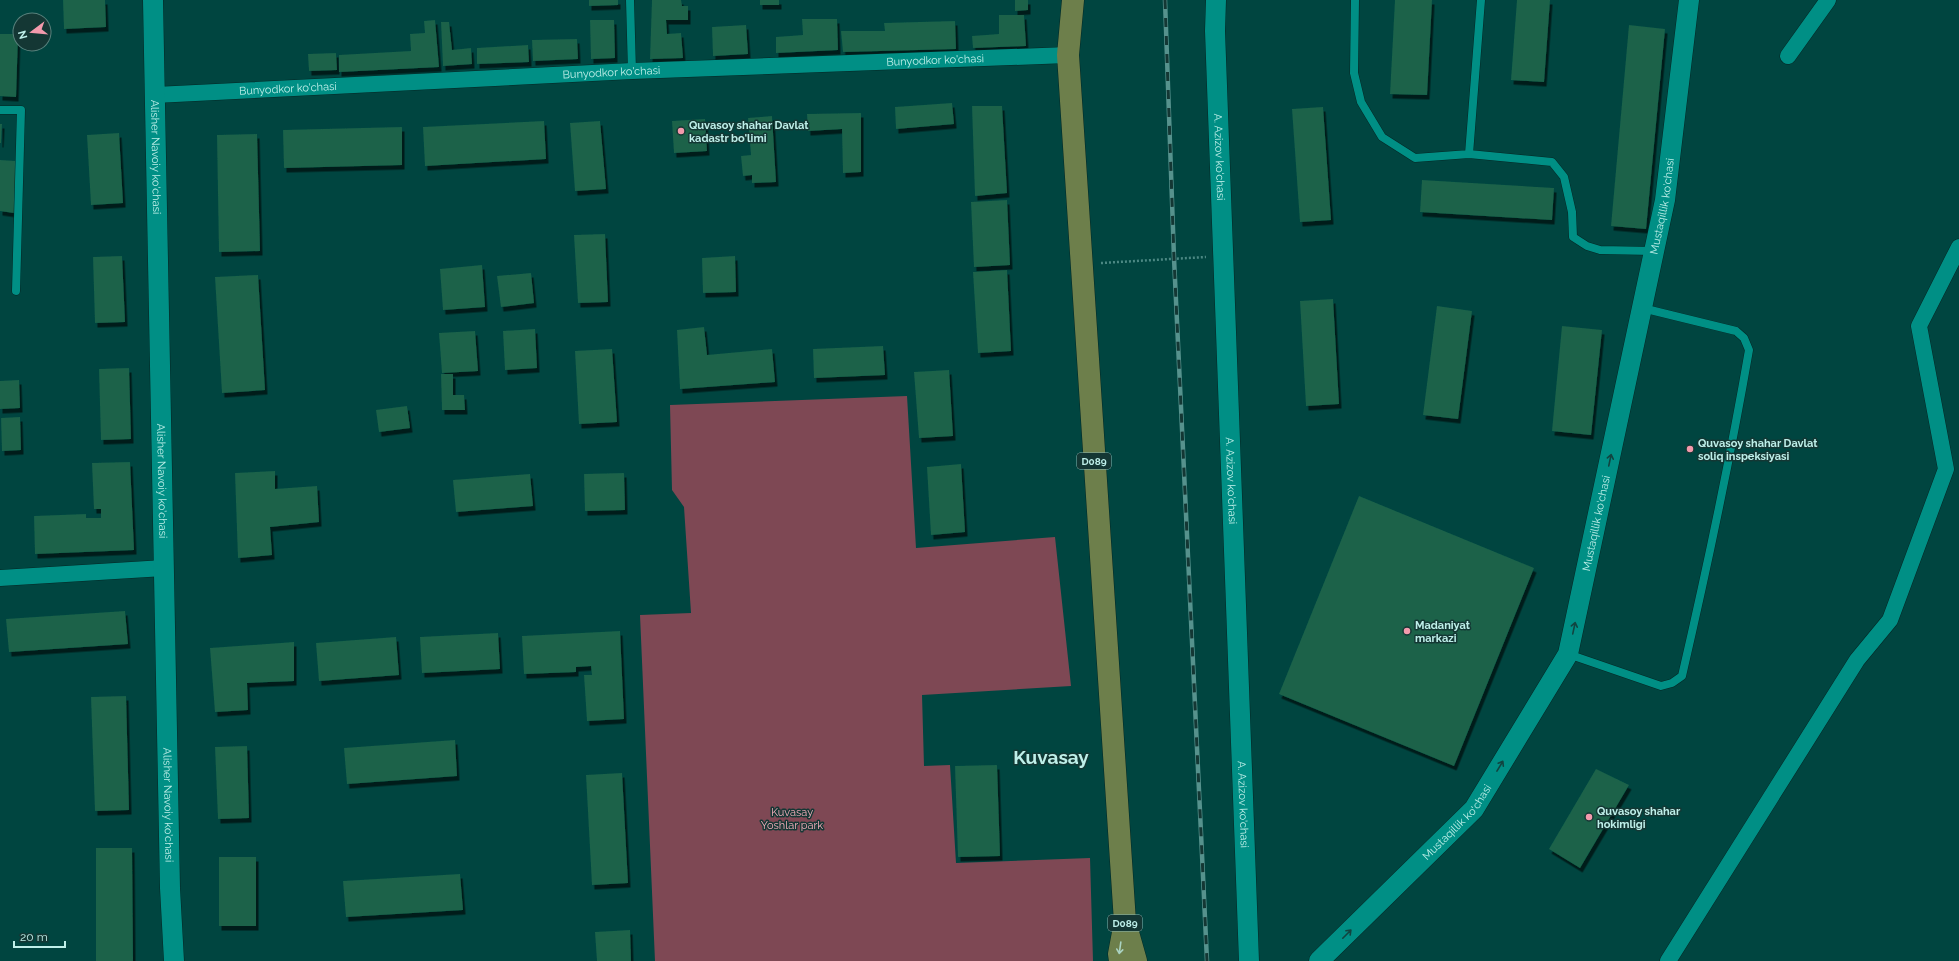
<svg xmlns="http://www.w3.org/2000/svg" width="1959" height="961" font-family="Raleway,sans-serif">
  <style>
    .green { fill: #7e4854 }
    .building { fill: #1a624a; filter: url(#shadow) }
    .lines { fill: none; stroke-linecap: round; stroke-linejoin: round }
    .service-casing { stroke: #032825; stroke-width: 9 }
    .minor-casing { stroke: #032825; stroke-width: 17 }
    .tertiary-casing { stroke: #032825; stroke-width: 21 }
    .primary-casing { stroke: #032825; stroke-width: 23 }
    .path { stroke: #4b8883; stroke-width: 2.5; stroke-dasharray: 2 2; stroke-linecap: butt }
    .service { stroke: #008f85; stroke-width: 8 }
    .minor { stroke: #008f85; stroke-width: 16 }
    .tertiary { stroke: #008f85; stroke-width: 20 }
    .primary { stroke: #6d7f4b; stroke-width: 22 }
    .rail-casing { stroke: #56928d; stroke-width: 4.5 }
    .rail { stroke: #143734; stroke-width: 3; stroke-dasharray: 9; stroke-linecap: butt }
    .oneway { stroke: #114440 }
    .oneway2 { stroke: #aad3c2 }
    .poi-dot { fill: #f39aac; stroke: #143734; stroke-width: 1.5 }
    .labels { text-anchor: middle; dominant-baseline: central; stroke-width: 3; stroke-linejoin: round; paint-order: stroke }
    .shield { fill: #143734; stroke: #8bb8b3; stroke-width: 1 }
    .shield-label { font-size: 10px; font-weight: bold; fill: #beefe9 }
    .street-label { font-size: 11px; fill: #beefe9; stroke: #143734 }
    .poi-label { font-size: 11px; font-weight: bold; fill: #beefe9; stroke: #143734; text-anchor: start }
    .park-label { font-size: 11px; fill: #f9afbd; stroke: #143734 }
    .town-label { font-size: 19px; font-weight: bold; fill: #beefe9; stroke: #143734 }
  </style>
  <defs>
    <filter id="shadow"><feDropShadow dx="2.5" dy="4.5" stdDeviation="0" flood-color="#0009"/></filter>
  </defs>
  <rect width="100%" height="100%" fill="#004540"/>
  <path class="green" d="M907,396L916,548L1055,537L1071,686L922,695L924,766L950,765L956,863L1090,858L1093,961H655L640,615L691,613L684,507L672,490L670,405Z"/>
  <path class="building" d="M63,0H105L106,27L64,29Z
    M589,0H618V5L589,6Z
    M652,0H681L682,6H688V20H666L667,34L681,33L683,58L650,59Z
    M760,0H779V5H760Z
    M1015,0H1028V10L1015,11Z
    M1395,0H1432L1427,95L1390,94Z
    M1517,0H1550L1544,82L1511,80Z
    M999,15H1024L1026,46L973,48L972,36L999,34Z
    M802,19H837L838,50L776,53V37L803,35Z
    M435,20L439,67L339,72V55L411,51L410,34L425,33L424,21Z
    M590,20H614L615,58L591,59Z
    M955,21L956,49L843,52L841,31H885L884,23Z
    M441,22H449L452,50L471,48L472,64L443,66Z
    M746,25L748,54L713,56L712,27Z
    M1629,25L1665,29L1646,229L1611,226Z
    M0,34H18L16,97L0,96Z
    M577,39L578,59L533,61L532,40Z
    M528,45L529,62L477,64V48Z
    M336,53L337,70L309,71L308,54Z
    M952,103L954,124L896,129L895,107Z
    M972,106H1002L1007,193L975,196Z
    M1323,107L1331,220L1300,222L1292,109Z
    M861,113V172L843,173L842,129L808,131L807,114Z
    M772,116L776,182L752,183V175L743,176L741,156L751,155L748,118Z
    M705,119L707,151L674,153L672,121Z
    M544,121L546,159L425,166L423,127Z
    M600,121L606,189L575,191L570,123Z
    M0,124H2L1,143H0Z
    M402,127V165L284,168L283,130Z
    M119,133L123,203L91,205L87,135Z
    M257,134L260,251L219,252L217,135Z
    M0,160L16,161L14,213L0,211Z
    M1422,180L1554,188L1552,220L1420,212Z
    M1007,200L1010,265L974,267L971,202Z
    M605,234L608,302L578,303L574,235Z
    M122,256L125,322L95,323L93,257Z
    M735,256L736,292L703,293L702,258Z
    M482,265L485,307L443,310L440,269Z
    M1007,270L1011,351L978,353L973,272Z
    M531,273L534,303L501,307L497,276Z
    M258,275L265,390L222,393L215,277Z
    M1333,299L1339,404L1306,406L1300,301Z
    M1437,306L1472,311L1458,419L1423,415Z
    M1562,326L1602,330L1591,435L1552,431Z
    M704,327L707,355L772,349L775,382L680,389L677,330Z
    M535,329L537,368L505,370L503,331Z
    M475,331L478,371L442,373L439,333Z
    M883,346L885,375L814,378L813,349Z
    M612,349L617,422L579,424L575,351Z
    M129,368L131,439L101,440L99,369Z
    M949,370L953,436L919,438L914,372Z
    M441,374H453V395H464L465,410H442Z
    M19,380L20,408L0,409V381Z
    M407,406L410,428L379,432L376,410Z
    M20,417L21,450L2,451L1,418Z
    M130,462L134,550L35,554L34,516L86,514V518H101V509H94L92,463Z
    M961,464L965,532L931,535L927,467Z
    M275,471V489L317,486L319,522L270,527L272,555L238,558L235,473Z
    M624,473L625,510L585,511L584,474Z
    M530,474L533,506L456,512L453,480Z
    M1359,496L1534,568L1454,766L1279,694Z
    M125,611L128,644L9,652L6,619Z
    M620,631L624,719L587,721L584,675H592L591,666L576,667V672L524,674L522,636Z
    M498,633L500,669L422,673L420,637Z
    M396,637L399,675L319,681L316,643Z
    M294,642V681L247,683L248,710L215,712L210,648Z
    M126,696L129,810L95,811L91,697Z
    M455,740L457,776L347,784L344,748Z
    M247,746L249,818L218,819L215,747Z
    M997,765L1000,856L958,857L955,766Z
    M1596,769L1629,785L1580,868L1549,849Z
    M622,773L628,883L592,885L586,775Z
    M96,848H132L133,961H96Z
    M219,857H256V926H219Z
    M460,874L463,910L346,917L343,881Z
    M630,930L631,961H597L595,932Z"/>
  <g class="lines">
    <g class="service-casing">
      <path id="service" d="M630,0L632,71
        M1355,0L1354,73L1361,102L1382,137L1415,158L1469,154L1552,162L1564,177L1572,212L1573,237L1587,246L1600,250L1654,251
        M0,110H21L16,291
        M1469,154L1481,0
        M1568,654L1661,686L1672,683L1682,676C1707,568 1730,460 1749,350L1744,338L1736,331L1642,308"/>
    </g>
    <g class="minor-casing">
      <g id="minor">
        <path d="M1788,56L1828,0"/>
        <path id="s1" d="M155,95L632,71L1068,55"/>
        <path d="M0,578L164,568"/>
        <path d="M1668,961L1857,660L1890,620L1946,469L1919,326L1959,247"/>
      </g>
    </g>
    <g class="tertiary-casing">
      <g id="tertiary">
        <path id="s2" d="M153,0L170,888L174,961"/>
        <path id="s3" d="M1216,0L1215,31L1249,961"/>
        <path id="s4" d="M1319,961L1474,809L1568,654L1665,200L1689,0"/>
      </g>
    </g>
    <g class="primary-casing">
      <path id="primary" d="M1073,0L1068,55L1125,922
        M1120,961L1119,954L1125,922L1136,961"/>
    </g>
    <path class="path" d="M1101,263L1206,257"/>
    <use href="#service" class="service"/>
    <use href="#minor" class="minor"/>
    <use href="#tertiary" class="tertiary"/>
    <use href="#primary" class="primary"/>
    <g class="rail-casing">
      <path id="rail" d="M1165,0L1174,258L1207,961"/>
    </g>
    <use href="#rail" class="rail"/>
  </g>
  <defs><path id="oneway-shaft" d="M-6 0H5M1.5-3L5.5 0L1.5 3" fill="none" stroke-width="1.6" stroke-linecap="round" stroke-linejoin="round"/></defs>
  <g class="oneway">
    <use href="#oneway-shaft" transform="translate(1610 460) rotate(-78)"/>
    <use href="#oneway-shaft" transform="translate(1574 628) rotate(-78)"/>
    <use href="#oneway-shaft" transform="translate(1500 766) rotate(-59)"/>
    <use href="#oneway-shaft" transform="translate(1347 934) rotate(-45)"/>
  </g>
  <use class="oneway2" href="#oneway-shaft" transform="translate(1120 948) rotate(98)"/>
  <g class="poi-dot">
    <circle cx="681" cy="131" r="4"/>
    <circle cx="1690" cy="449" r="4"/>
    <circle cx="1407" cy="631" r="4"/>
    <circle cx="1589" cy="817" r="4"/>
  </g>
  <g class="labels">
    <g class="shield">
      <rect x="1077" y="453" width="34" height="16" rx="3"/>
      <rect x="1108" y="915" width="34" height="16" rx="3"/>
    </g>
    <g class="shield-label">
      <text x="1094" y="461">D089</text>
      <text x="1125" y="923">D089</text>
    </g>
    <g class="street-label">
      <text stroke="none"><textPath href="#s1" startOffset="781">Bunyodkor ko'chasi</textPath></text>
      <text stroke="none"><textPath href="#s1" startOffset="457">Bunyodkor ko'chasi</textPath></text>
      <text stroke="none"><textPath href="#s1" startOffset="133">Bunyodkor ko'chasi</textPath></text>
      <text stroke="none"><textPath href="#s2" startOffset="157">Alisher Navoiy ko'chasi</textPath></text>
      <text stroke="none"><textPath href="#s3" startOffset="157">A. Azizov ko'chasi</textPath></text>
      <text stroke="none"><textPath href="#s4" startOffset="856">Mustaqillik ko'chasi</textPath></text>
      <text stroke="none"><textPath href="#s3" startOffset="481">A. Azizov ko'chasi</textPath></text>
      <text stroke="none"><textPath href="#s2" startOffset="481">Alisher Navoiy ko'chasi</textPath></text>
      <text stroke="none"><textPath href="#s4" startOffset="532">Mustaqillik ko'chasi</textPath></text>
      <text stroke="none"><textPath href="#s2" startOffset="805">Alisher Navoiy ko'chasi</textPath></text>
      <text stroke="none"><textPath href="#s3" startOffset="805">A. Azizov ko'chasi</textPath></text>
      <text stroke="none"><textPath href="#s4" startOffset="196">Mustaqillik ko'chasi</textPath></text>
    </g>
    <g class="poi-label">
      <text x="689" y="125">Quvasoy shahar Davlat<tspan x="689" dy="13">kadastr bo'limi</tspan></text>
      <text x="1698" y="443">Quvasoy shahar Davlat<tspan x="1698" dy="13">soliq inspeksiyasi</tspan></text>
      <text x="1415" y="625">Madaniyat<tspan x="1415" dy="13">markazi</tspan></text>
      <text x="1597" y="811">Quvasoy shahar<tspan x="1597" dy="13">hokimligi</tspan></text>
    </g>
    <g class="park-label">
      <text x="792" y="812">Kuvasay<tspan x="792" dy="13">Yoshlar park</tspan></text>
    </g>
    <g class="town-label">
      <text x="1051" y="757">Kuvasay</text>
    </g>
  </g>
  <g transform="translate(32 32) rotate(254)"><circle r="19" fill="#143734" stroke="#58817c"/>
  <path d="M0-3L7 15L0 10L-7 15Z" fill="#f39aac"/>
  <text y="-6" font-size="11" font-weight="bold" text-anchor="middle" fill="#beefe9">N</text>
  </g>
  <path d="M14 941v6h51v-6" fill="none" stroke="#beefe9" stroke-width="2"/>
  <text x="20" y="941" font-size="12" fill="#beefe9" stroke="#143734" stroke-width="3" paint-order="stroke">20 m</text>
</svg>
